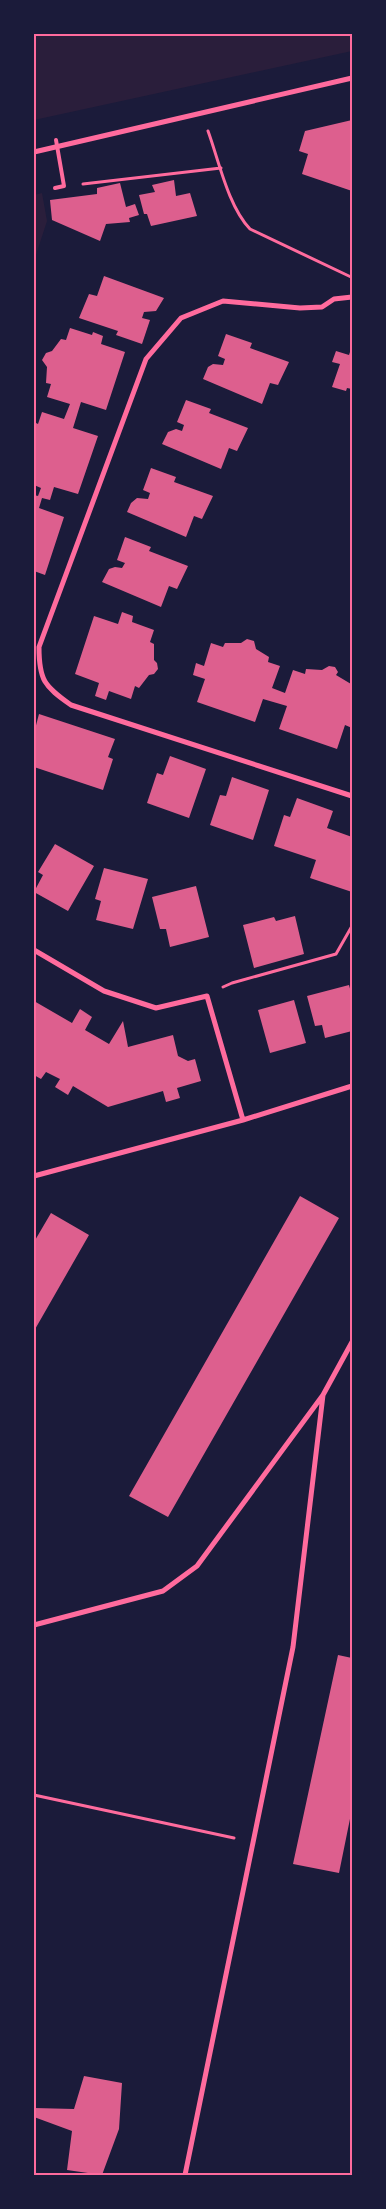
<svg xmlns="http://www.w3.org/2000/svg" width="386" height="2209" font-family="'Libre Baskerville',serif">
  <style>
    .green { fill: #2a1e3b }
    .building { fill: #dd5f8e }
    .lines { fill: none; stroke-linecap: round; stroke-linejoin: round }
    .path { stroke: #ff6b9d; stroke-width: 3 }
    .service { stroke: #ff6b9d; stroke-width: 4 }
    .minor { stroke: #ff6b9d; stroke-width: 5 }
    .neatline { fill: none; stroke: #ff6b9d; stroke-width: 2 }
  </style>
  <rect width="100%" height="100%" fill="#1b1b3a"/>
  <path class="green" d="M34,34H352V51L34,120Z
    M42,193L47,221L34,261V195Z"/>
  <path class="building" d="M352,120V191L302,174L308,154L299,151L305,131Z
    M174,180L176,196L190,193L197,216L151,226L147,214H144L139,195L155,192L152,185Z
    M120,183L126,207L135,204L139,215L129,218L130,222L106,224L100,241L52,220L50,200L97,194V188Z
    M104,276L164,298L156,311L144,312L142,318L150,320L142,344L116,335L118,331L79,318L89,294L97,296Z
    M70,328L92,335L93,332L103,336L101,344L125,352L106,410L81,402L73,428L98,436L78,494L54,487L50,500L42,498L39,508L64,517L45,575L34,571V495L38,496L41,488L34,485V422L38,424L42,412L64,419L70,404L47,397L51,384L46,383L47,367L42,360L46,353L52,351L61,339L66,340Z
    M226,334L252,343L250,348L289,362L278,385L270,383L262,404L203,379L208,367L213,364L223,365L225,359L218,356Z
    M352,346V389L347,388L346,391L332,387L340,364L332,362L336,351L349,355Z
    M186,400L211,409L209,413L248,428L237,451L229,448L221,469L162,444L168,432L176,429L182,431L184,425L177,422Z
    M151,468L176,477L174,482L213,496L202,519L194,516L186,537L127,512L131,503L137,498L148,499L150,493L143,490Z
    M125,537L151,547L149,551L188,566L177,589L169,586L161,607L102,582L109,569L115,567L122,568L125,563L117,560Z
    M122,612L133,616L132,622L154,630L150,642L154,644V660L157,663L158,669L154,674L149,675L139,688L135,686L131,699L109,691L106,700L95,696L99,683L75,674L94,616L118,624Z
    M247,639L254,641L256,649L269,657L268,662L280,666L272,688L285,693L293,670L305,674L306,669L322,670L329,666L335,667L338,672L336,675L351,684L350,689L352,690V728L345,725L337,749L279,729L287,706L263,699L255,722L197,702L205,679L193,675L196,663L204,666L211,643L223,647L225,643H241Z
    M39,714L115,739L108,757L113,759L103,790L34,767V733Z
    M170,756L206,769L189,818L147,803L157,773L163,775Z
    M232,777L269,790L253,840L210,825L220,795L226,796Z
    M297,798L333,811L327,828L352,837V892L310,878L316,860L274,846L284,815L290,817Z
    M55,844L94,866L68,911L34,892L43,875L38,872Z
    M104,868L148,879L133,929L96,920L101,901L95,899Z
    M196,886L209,937L170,947L166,929H160L152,897Z
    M295,916L304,954L254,968L243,925L274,917L276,921Z
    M349,985L352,996V1031L325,1038L322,1025L315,1026L307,996Z
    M294,1000L306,1043L270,1053L258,1010Z
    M34,1001L72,1023L80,1009L92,1017L85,1030L109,1044L123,1021L128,1047L173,1035L178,1056L188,1061L195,1059L201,1081L177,1088L180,1098L166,1102L163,1091L108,1107L73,1086L68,1095L55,1087L60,1079L46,1072L41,1079L34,1075Z
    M300,1196L339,1218L168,1517L129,1496Z
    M51,1213L89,1235L34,1331V1242Z
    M338,1655L352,1658V1809L339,1873L293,1864Z
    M84,2076L122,2083L119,2129L102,2175L67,2170L72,2131L34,2117V2108L74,2109Z"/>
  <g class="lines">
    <path class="path" d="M208,131C219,161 228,206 250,229L351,277
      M83,184L221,168
      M223,987L232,983L336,954L352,926
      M34,1795L234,1838"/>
    <path class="service" d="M55,188L64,186L56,140"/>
    <path class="minor" d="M34,152L352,78
      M352,297L334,299L322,307L300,308L223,301L181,318L146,359L39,647C39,680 44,686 71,705L352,796
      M34,950L104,991L156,1008L207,996L243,1120
      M34,1176L243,1120L352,1086
      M34,1625L163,1591L197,1566L323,1395L352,1342
      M185,2175L293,1647L323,1395"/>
  </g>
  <rect width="386" height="2209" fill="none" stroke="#1b1b3a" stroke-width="70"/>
  <rect x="35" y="35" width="316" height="2139" class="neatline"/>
</svg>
